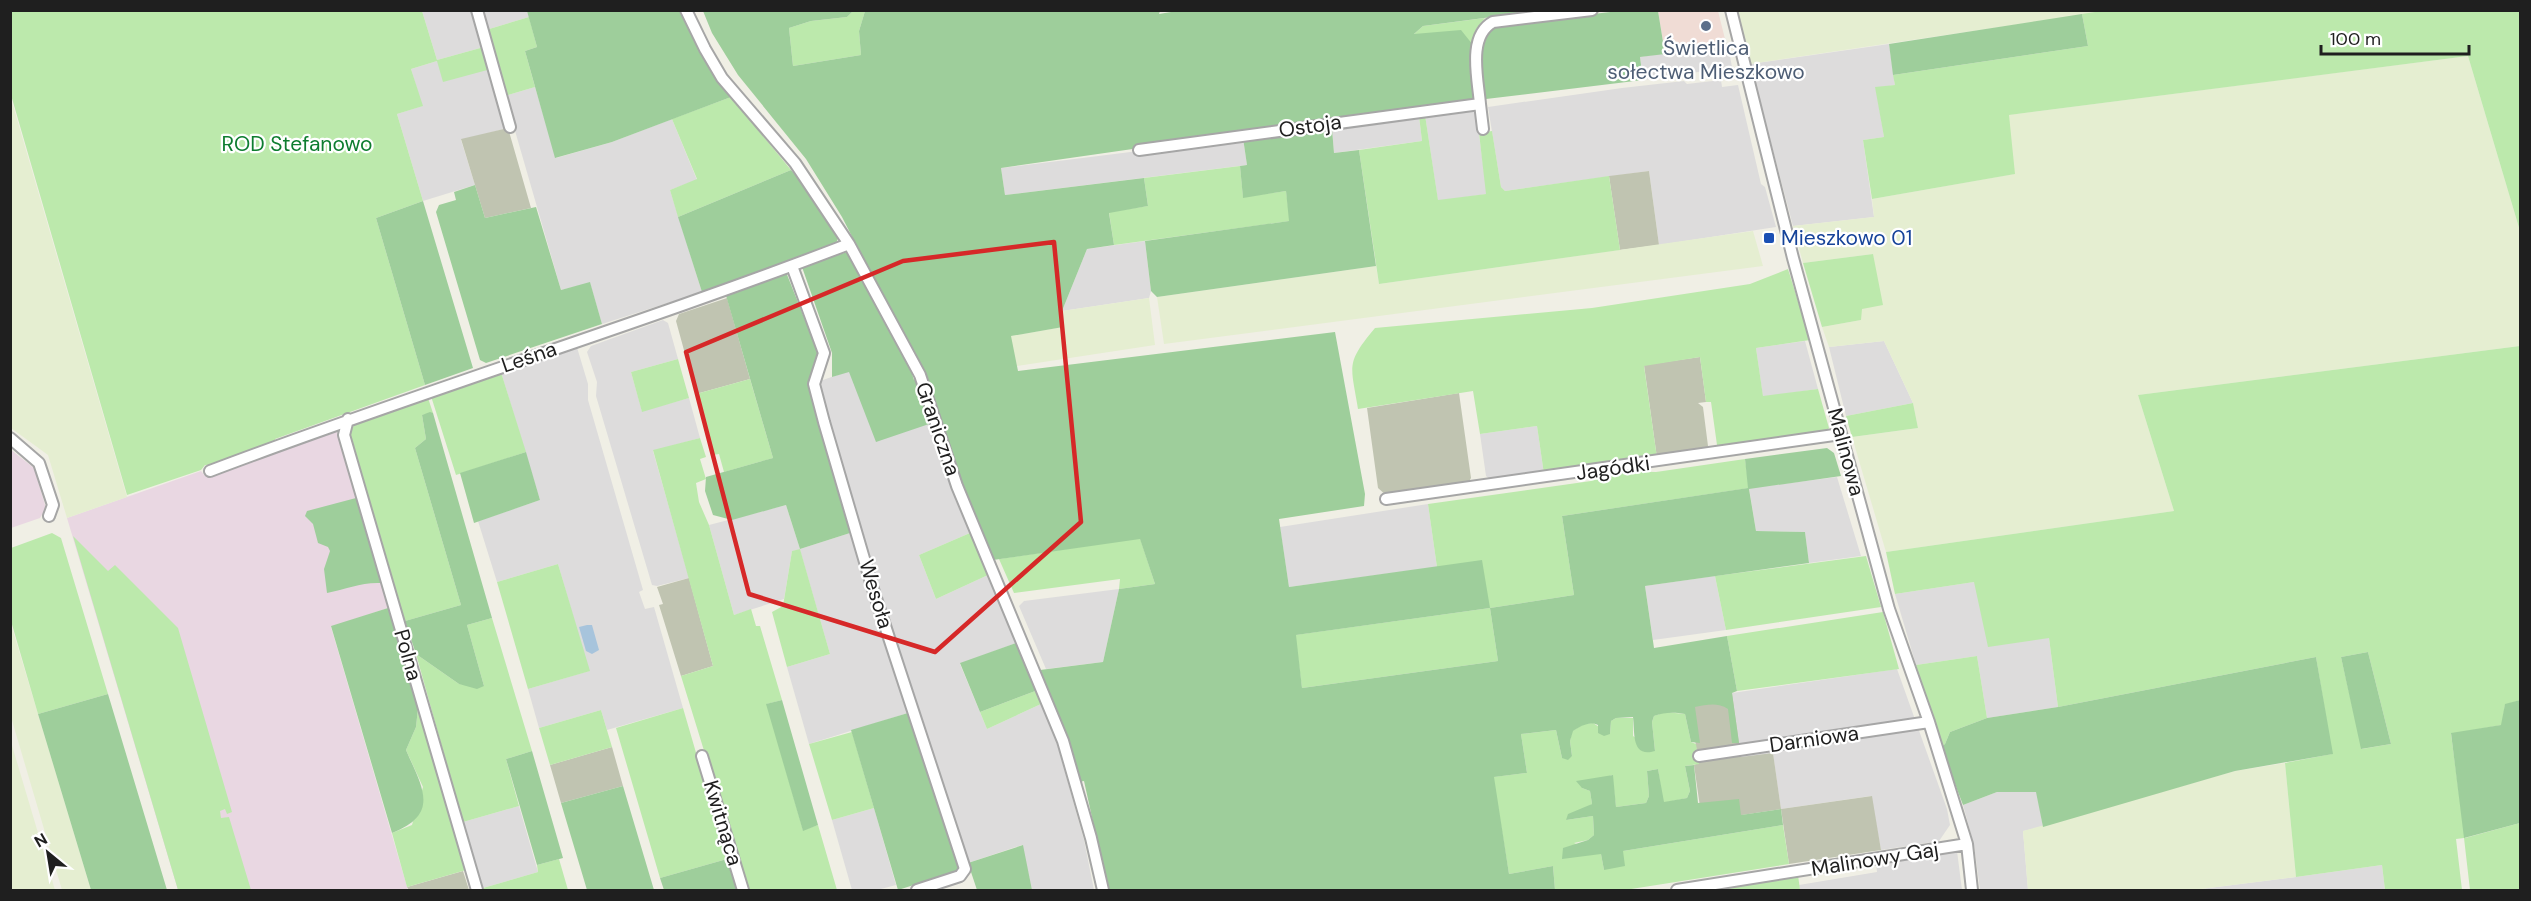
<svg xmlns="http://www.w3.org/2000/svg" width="2531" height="901" font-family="'DM Sans',sans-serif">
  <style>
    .residential { fill: #dddcdc }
    .commercial { fill: #f0dcd5 }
    .industrial { fill: #e9d7e2 }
    .construction { fill: #c0c4b1 }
    .farmland { fill: #e5eed1 }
    .grass { fill: #bce9ac; fill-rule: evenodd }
    .forest { fill: #9ece9b; fill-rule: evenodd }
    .water { fill: #a7c4dc }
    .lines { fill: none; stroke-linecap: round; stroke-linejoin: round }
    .street-casing { stroke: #a6a6a6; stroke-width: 14 }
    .street { stroke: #fff; stroke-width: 10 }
    .marked { fill: none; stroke: #d62828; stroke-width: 4.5; stroke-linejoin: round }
    .service-dot { fill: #5c6f8a; stroke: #fff; stroke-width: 2 }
    .transit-dot { fill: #1a4fb4; stroke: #fff; stroke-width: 2 }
    .labels { text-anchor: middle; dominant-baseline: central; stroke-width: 4.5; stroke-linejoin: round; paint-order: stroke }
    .service-label { font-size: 21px; fill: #4e5e75; stroke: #fff }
    .street-label { font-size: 21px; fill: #1f1f1f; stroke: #fff }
    .park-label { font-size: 21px; fill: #0e7d30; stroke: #fff }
    .transit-label { font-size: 21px; fill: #164399; stroke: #fff; text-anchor: start }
  </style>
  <rect width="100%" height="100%" fill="#f0efe5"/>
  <path class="residential" d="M422,11H474L484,47L437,60Z
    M480,11H527L529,17L486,30Z
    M1726,43L1728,46L1732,67L1643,80L1640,57Z
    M1889,44L1895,85L1876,88L1884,137L1863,140L1874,217L1793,226L1750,64Z
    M437,61L491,69L508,128L461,140L475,185L423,201L397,114L422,106L411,69Z
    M1721,80L1722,87L1738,85L1761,184L1765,187L1776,227L1659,245L1649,171L1505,191L1501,187L1488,107L1622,88L1684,81L1687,84Z
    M535,87L556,158L612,142L672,119L697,180L670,190L702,292L602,324L590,283L561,290L505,96Z
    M1470,109L1476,112L1487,194L1438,201L1425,115Z
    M1419,116L1422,141L1334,153L1332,129Z
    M1243,138L1247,165L1005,195L1001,168Z
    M1145,241L1151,291L1149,298L1062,311L1087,249Z
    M663,320L668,323L678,359L631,372L642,411L689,398L700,438L653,451L689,578L657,586L652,585L596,396L597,382L587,352L591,346Z
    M1805,341L1818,389L1763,397L1756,348Z
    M1884,341L1913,403L1846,416L1829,347Z
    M576,344L588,384V400L643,590L639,592L645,609L654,607L683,708L607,730L601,710L539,728L528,689L589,671L558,564L497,582L478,521L540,500L500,369Z
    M849,371L932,423L957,498L955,499L970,533L919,555L936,599L988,575L1016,643L960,664L987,729L1041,704L1056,740L1084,840L1094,890H1032L1022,845L968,863L859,530L819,392L820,381Z
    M1537,426L1544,474L1492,481L1486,476L1480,434Z
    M1837,477L1861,556L1809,563L1805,532L1756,531L1749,488Z
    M1428,504L1437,567L1289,587L1280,527Z
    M786,505L800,549L850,533L908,713L809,744L787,667L830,654L800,550L792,551L784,599L734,615L709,525Z
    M1715,576L1726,630L1653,640L1645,586Z
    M1974,582L2049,638L2058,707L1987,718L1977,656L1916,665L1895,594Z
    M1119,589L1103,662L1046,669L1019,606L1024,601Z
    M1897,669L1947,809L1950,825L1939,841L1881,850L1871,796L1781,809L1773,754L1741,758L1732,693Z
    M1997,792H2037L2043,827L2023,831L2028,890H1980L1974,845L1963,805Z
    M519,806L538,872L483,888L463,822Z
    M874,808L896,885L877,890H852L832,820Z
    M1957,851L1962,890H1800L1799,885L1877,872L1876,864Z
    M2382,865L2385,890L2201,889L2296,877Z"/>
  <path class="commercial" d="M1658,11H1718L1726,43L1665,54Z"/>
  <path class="industrial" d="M336,428L388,608L331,627L408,890H178L67,518L201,471L205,476Z
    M10,449L34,468L46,508L40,518L11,528Z"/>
  <path class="construction" d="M508,128L531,208L485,218L461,139Z
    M1649,171L1659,245L1620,250L1609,176Z
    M727,298L750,379L696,394L676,321L679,314Z
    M1700,357L1706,402L1698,403L1703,407L1708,446L1705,451L1657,458L1644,365Z
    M1459,393L1471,478L1467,485L1387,496L1378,488L1367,408Z
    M689,578L713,666L681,676L659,605L663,604L657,587Z
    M1732,693L1741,757L1773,753L1781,809L1872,796L1881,850L1789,864L1781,809L1702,821L1694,765L1698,763L1690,698Z
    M612,747L623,786L561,803L550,765Z
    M463,871L469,890H409L407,887Z"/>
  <path class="farmland" d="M1737,11H2108L1750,64Z
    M2468,56L2520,231V346L2138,395L2174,511L1886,552L1852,437L1918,428L1913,403L1884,341L1829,347L1822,327L1861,320V309L1873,254L1803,263L1793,226L1874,217L1872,199L2014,174L2008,115Z
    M10,95L127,497L67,518L48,455L11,428Z
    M1753,231L1763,266L1164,344L1157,297L1376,266L1379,284Z
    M1149,298L1155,345L1017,366L1010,336L1063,327L1062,311Z
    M10,621L91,890H62L11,717Z
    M11,742L55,890H11Z
    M2285,763L2296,877L2201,889V890H2028L2023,831L2235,771Z"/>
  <path class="grass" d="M2108,10L2520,11V231L2468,56L2009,115L2015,174L1872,199L1863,140L1884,137L1875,87L1895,85L1893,75L2088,46L2082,14Z
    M11,11H422L437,60L484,47L491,69L443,82L437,61L411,69L423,106L397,114L423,201L376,218L425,385L275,439L276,443L212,466L205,465L201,470L127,495L11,95Z
    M853,11H865L859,31L861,55L793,66L789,28L811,21L847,17Z
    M529,17L537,47L525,51L535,87L505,96L486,30Z
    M1485,18L1476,29L1473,45L1413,35L1423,26Z
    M731,97L791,170L678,217L670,190L697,179L672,119Z
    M1425,115L1438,200L1486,194L1479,133L1492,131L1501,187L1505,191L1609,176L1620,250L1379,284L1359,150L1422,141L1419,116Z
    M1240,166L1243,197L1286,191L1290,221L1114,245L1109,212L1148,206L1144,178Z
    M1873,254L1883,305L1862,309L1861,320L1822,327L1803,263Z
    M1788,269L1810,340L1756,348L1763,396L1818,389L1829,428L1823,434L1722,448L1717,445L1711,402H1706L1700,357L1644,366L1657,458L1544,474L1537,426L1480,434L1473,391L1358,409C1351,365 1345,364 1375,328L1592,308L1750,284Z
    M2520,346V700L2505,705L2502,725L2451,734L2465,838L2520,823V890H2470L2464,838L2456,839L2462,890H2385L2382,865L2296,877L2285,763L2332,754L2316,657L2058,707L2049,638L1988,647L1974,582L1895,594L1886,552L2174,511L2138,395ZM2368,652L2391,744L2362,749L2341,657Z
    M678,359L689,398L642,412L631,372Z
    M500,369L526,452L456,475L430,393Z
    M750,379L773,458L724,472L719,454L713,455L696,394Z
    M427,395L433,413L422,415L426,439L415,448L461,605L405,621L350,433L356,421Z
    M1913,403L1918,428L1852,437L1846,416Z
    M700,438L706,457L700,459L706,479L696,483L699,502L709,525L734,615L751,609L756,626H760L782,700L767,704L803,830L818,825L837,890H747L681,676L713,666L653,450Z
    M1745,459L1749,488L1562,516L1574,595L1490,608L1498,661L1302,688L1295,635L1490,608L1437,567L1428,504L1591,481L1589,474L1613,471L1656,472Z
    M52,533L61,538L108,694L38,714L11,621V548Z
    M970,533L988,575L936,599L919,555Z
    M73,536L108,571L115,565L178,628L232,812L227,814L225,809L220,811L221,818L229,817L251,890H178Z
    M1140,538L1155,584L1119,589L1120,579L1014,593L999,559Z
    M800,549L830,654L787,667L772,612L783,606L792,551Z
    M1866,556L1881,607L1726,630L1715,576Z
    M558,564L590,671L528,689L497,582Z
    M1883,612L1899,669L1737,691L1727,636Z
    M492,618L532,751L506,759L519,806L463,822L416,654L459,684L484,686L467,625Z
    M1977,656L1987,718L1950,732L1945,744L1941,747L1916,665Z
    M1038,690L1041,704L987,729L980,712Z
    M418,708L466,870L407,887L392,833L412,825L423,787L406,750L416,727Z
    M683,708L727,859L660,878L616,728Z
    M601,710L612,747L550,765L539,728Z
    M1665,712L1685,714L1691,742L1696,744L1699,764L1685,766L1690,791L1687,798L1663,803L1658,769L1647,771L1649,796L1646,803L1616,807L1612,775L1582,788L1590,791L1592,804L1566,820L1593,816L1594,835L1588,840L1574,843L1601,854L1604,870L1623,851L1783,825L1789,864L1625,890H1555L1553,866L1509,874L1493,777L1527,773L1521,734L1556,730L1562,758L1572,756L1570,741L1572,731L1584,724L1593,723L1610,734L1611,721L1616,718H1633V736L1655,751L1652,722L1654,716Z
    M852,732L874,808L832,820L809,744Z
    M559,859L568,890H484L483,888L538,872L537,865Z
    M1798,875L1800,890H1703Z"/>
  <path class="forest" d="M1183,10L1537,11L1423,26L1414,34L1461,30L1473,45L1475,100L1001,168L1005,195L1144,178L1148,206L1109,213L1114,245L1087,249L1062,311L1063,327L1011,336L1018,371L1335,332L1365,494L1364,506L1279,519L1289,587L1482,560L1490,608L1574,595L1562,516L1748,488L1745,459L1827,448L1834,453L1841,476L1749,489L1756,531L1805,532L1809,563L1645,586L1654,648L1727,636L1737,691L1732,693L1739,743H1732L1728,709C1717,702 1707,705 1695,707L1700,743L1691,742L1685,714C1674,712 1665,712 1654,716L1652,722L1655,751C1631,758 1635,733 1633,717L1616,718L1611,721L1610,734L1604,736L1598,733V725C1589,721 1581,726 1573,731L1570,741L1572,756L1568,760L1562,758L1556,730L1521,734L1527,773L1494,777L1509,874L1553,866L1555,890H1108L1084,781L1079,782L1070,744L1040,670L1103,662L1119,589L1155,584L1140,539L993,560L910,350L842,217L806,159L738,75L712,33L703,11H853L847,17L811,21L789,28L793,66L861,55L859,31L865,11H1160L1159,14ZM1490,608L1498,661L1302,688L1296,635Z
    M527,11H683L707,65L731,97L612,142L555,158L525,51L537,47Z
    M1619,11H1658L1665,54L1640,57L1643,80L1486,99C1481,75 1473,41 1497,25Z
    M2082,14L2088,46L1893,75L1889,44Z
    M1332,129L1334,153L1359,150L1376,266L1157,297L1151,291L1145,241L1289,221L1286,191L1243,198L1240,166L1247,165L1243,138Z
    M791,170L818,201L838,238L835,247L702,292L678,217Z
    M475,185L485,218L536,207L561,290L590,282L602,324L486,363L480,360L436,212L439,205L456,200L454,192Z
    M423,201L473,368L425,385L376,218Z
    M847,252L909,364L914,380H918L932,423L876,442L849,372L832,377V353L802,267Z
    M786,272L818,353L809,385L850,533L800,549L786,505L732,520L713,515L705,491L706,477L773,458L725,292Z
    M430,412L433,413L492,618L467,625L484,686L477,689L459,684L416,654L405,621L461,605L415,448L426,439L422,415Z
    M526,452L540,500L474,523L460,473Z
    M356,498L381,583C362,582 346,589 327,593L324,569L330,551L328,547L318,543L313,524L305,516L307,511Z
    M388,608L418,708L416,727L406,750C422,787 441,814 392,833L331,626Z
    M1016,643L1038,690L980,712L960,663Z
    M2368,652L2391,744L2361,749L2341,657Z
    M2316,657L2333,754L2235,771L2043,827L2036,792H1997L1963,805L1941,747L1945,744L1950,732L1987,718L2058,707Z
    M108,694L167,890H91L38,714Z
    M782,700L818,825L803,831L766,704Z
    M2520,700V823L2464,838L2451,733L2501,725L2505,704Z
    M908,713L961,870L898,890L851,730Z
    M532,751L563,858L537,865L506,759Z
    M1694,765L1698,803L1739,799L1741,815L1781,809L1783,825L1623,851L1625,866L1604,870L1601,854L1562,859L1563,848L1588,840L1594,835L1593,816L1566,820L1568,814L1592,804L1590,791L1582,788L1576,781L1613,775L1616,807L1646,803L1649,796L1647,771L1658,769L1664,802L1687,798L1690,791L1685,766Z
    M623,786L654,890H587L561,803Z
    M1023,845L1032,890H977L968,863Z
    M727,859L737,890H664L660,878Z"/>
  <path class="water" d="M587,625H592L599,650L592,654L586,651L579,627Z"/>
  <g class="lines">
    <g class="street-casing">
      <path id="street" d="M477,10L510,127
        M686,10L705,49L722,78L795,163L849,244L920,375L957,486L1063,741L1091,838L1103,890
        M1731,10L1793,258L1889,609L1929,722L1967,844L1972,890
        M1480,104L1483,129
        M1139,150L1480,104C1478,79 1467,36 1493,22L1592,10
        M792,266L824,353L814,384L824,422L872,586L965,869L960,876L917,890
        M348,419L344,435L477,890
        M10,438L39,463L53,505L49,516
        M210,471C421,391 638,325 849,244
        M1386,499L1841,434
        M702,756L743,890
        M1699,756L1929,722
        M1677,890L1967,844"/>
    </g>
    <use href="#street" class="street"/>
  </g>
  <path class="marked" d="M1054,242L1081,522L935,652L749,594L686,352L903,261Z"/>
  <circle class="service-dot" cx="1706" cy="26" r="6"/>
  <rect class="transit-dot" x="1763" y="232" width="12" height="12" rx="3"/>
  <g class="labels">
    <g class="service-label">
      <text x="1706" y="48">Świetlica<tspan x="1706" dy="24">sołectwa Mieszkowo</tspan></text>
    </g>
    <g class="street-label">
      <text transform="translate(1310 126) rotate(-8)">Ostoja</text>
      <text transform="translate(529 357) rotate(-19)">Leśna</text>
      <text transform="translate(938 429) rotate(71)">Graniczna</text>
      <text transform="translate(1846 452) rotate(75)">Malinowa</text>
      <text transform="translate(1613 468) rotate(-8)">Jagódki</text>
      <text transform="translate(876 594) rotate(73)">Wesoła</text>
      <text transform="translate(408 655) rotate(74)">Polna</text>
      <text transform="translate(1814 739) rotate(-8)">Darniowa</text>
      <text transform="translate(723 823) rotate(73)">Kwitnąca</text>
      <text transform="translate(1875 859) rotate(-9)">Malinowy Gaj</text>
    </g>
    <g class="park-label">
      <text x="297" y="144">ROD Stefanowo</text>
    </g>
    <g class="transit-label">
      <text x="1781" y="238">Mieszkowo 01</text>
    </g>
  </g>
  <rect width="2531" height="901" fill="none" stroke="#1f1f1f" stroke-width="24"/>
  <g transform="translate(48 853) rotate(330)" stroke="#ffffff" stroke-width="4.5" paint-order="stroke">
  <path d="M0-4.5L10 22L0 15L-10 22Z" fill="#1f1f1f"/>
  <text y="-9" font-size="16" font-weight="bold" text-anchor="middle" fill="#1f1f1f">N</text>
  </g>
  <path d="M2321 45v9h148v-9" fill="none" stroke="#1f1f1f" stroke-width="3"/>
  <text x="2330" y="45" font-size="18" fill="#1f1f1f" stroke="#ffffff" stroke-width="4.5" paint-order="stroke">100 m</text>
</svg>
